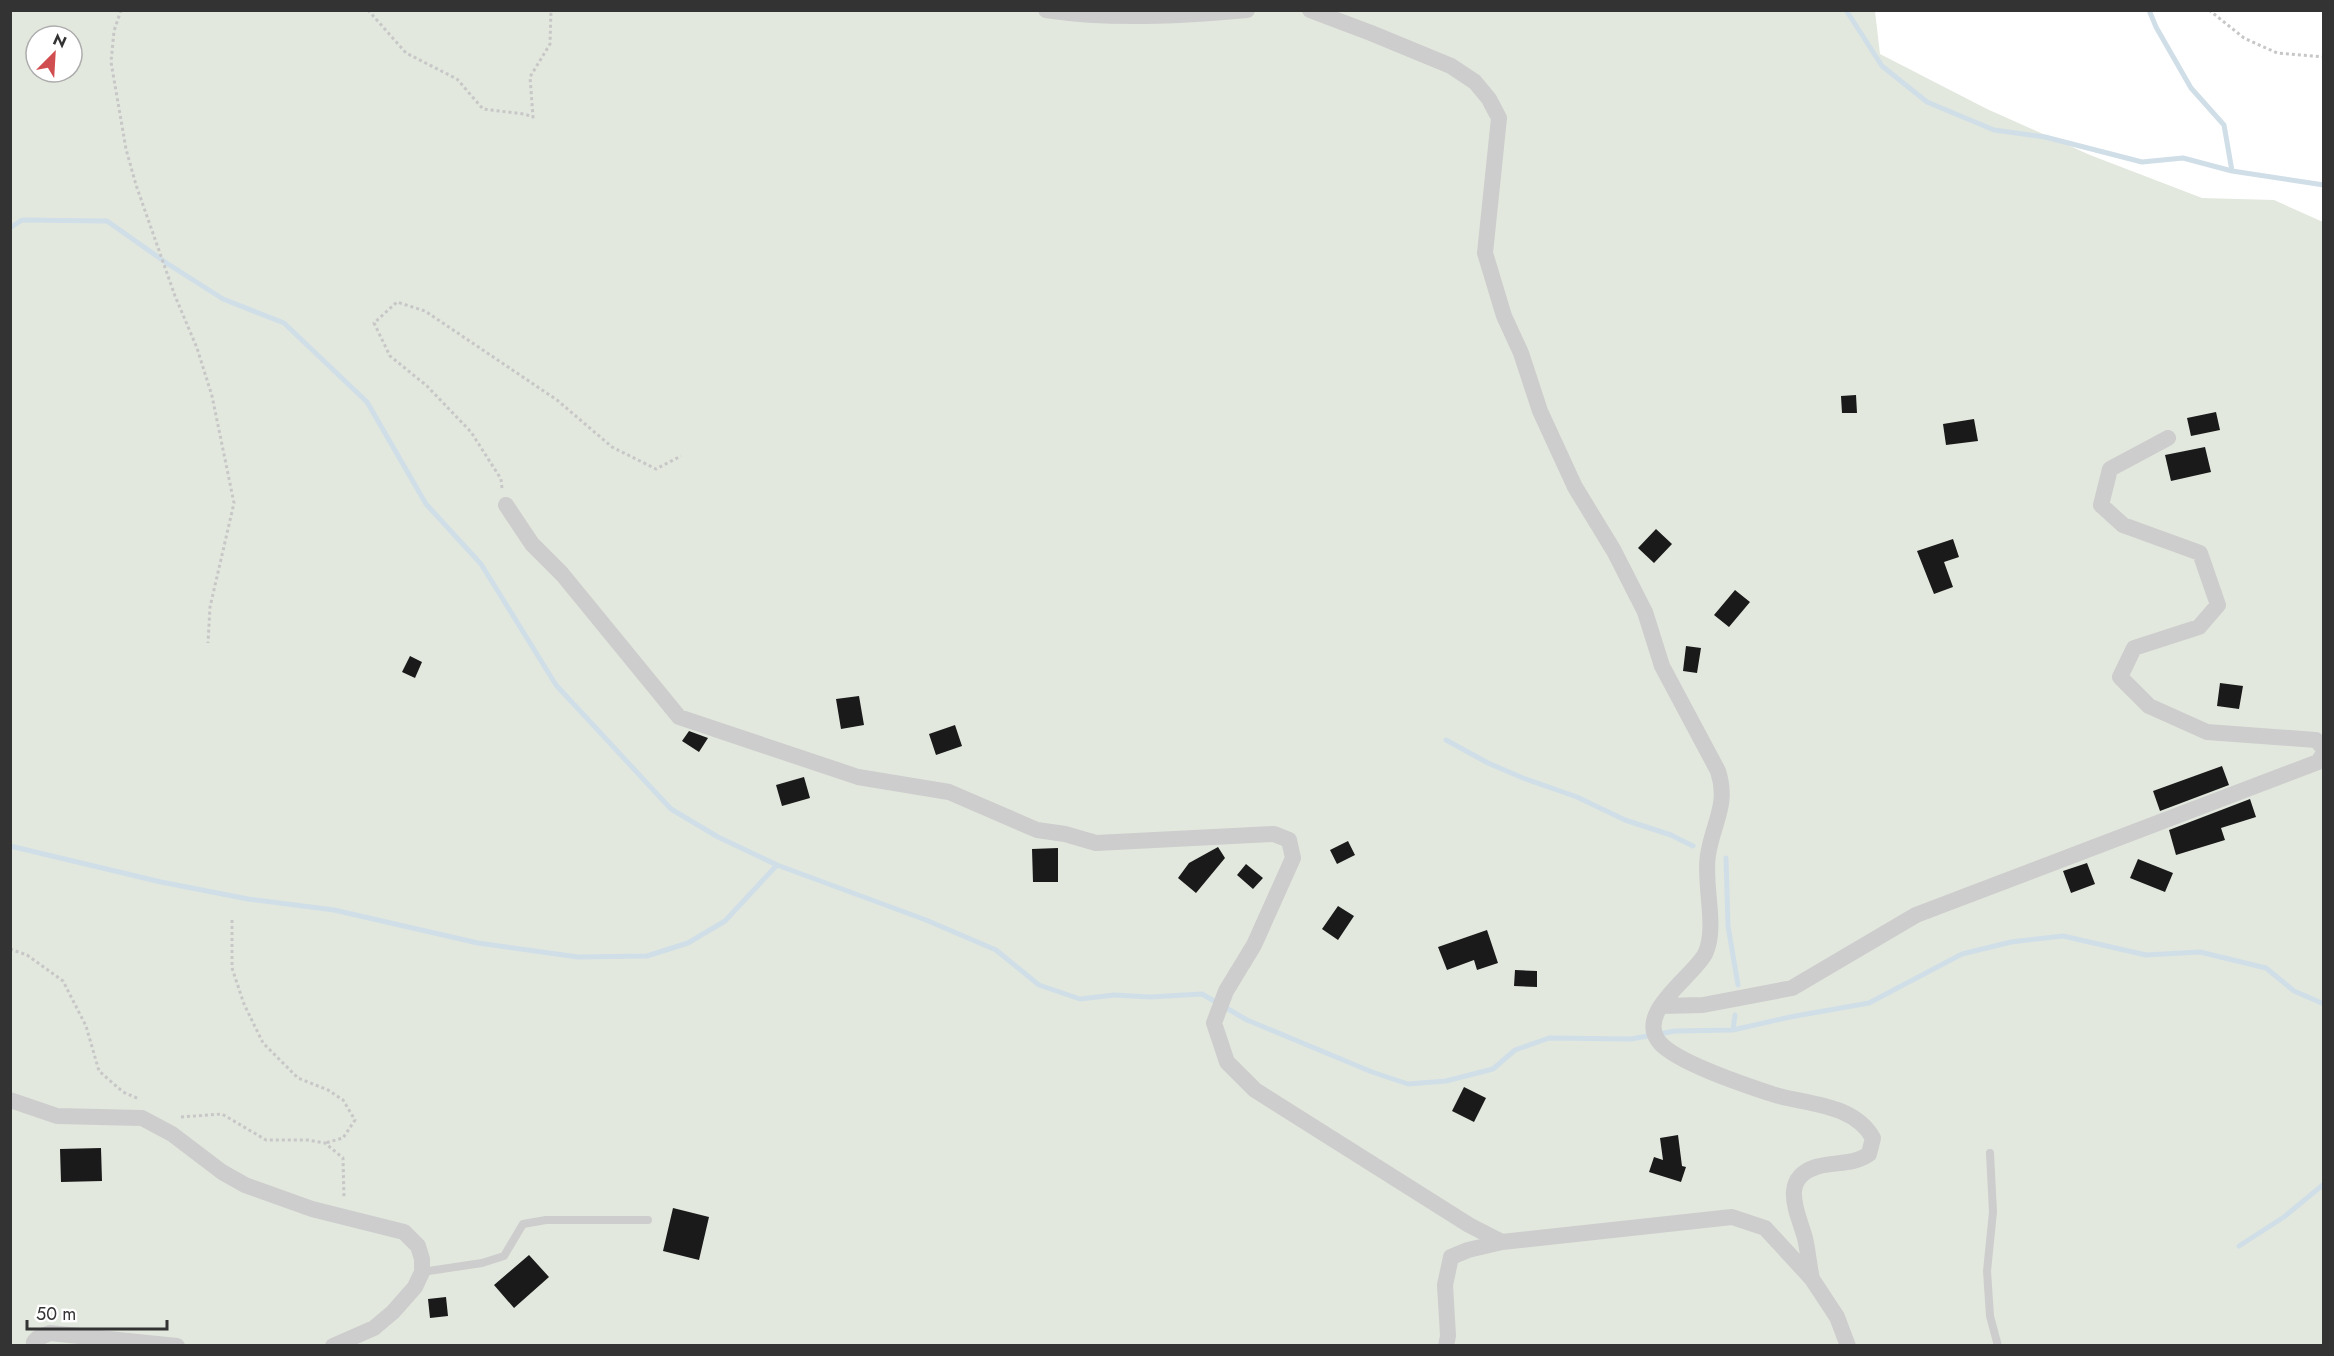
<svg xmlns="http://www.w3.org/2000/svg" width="2334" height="1356" font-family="Jost,sans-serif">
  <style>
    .green { fill: #e2e8de; fill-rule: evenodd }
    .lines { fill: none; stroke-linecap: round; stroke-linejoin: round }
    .stream { stroke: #d0dee8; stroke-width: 5 }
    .building { fill: #1a1a1a }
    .path { stroke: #c7c7c7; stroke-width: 3; stroke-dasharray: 3 3; stroke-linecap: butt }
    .lane { stroke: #cdcdcd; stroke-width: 8 }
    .street { stroke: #cdcdcd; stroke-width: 16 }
  </style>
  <rect width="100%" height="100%" fill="#fff"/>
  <path class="green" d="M10,11H1875L1880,54L1987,109L2090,155L2202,198L2274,200L2323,222V1345H11ZM36,36H72V72H36Z"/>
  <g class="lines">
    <path class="stream" d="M1846,10L1882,66L1927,102L1994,130L2045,137L2142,162L2183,158L2232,171L2324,185
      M2149,10L2156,27L2191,88L2224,125L2232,171
      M10,228L22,220L107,221L168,264L223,299L284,323L367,402L426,504L481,564L556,685L671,809L718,837L777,865L926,920L996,950L1039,985L1080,999L1114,995L1150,997L1202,994L1247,1020L1372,1072L1408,1084L1446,1081L1493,1069L1515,1050L1549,1038L1631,1039L1675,1031L1733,1030L1790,1017L1869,1003L1962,954L2011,942L2063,936L2146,955L2200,952L2266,968L2294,991L2324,1004
      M1446,740L1488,763L1523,778L1577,797L1625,820L1671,835L1693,846
      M10,846L161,882L248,899L334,910L478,943L578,957L647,956L688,943L725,921L777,865
      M1726,858L1728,926L1738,985
      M1733,1030L1735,1015
      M2239,1246L2284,1217L2324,1184"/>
  </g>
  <path class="building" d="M1856,395L1857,413H1842L1841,396Z
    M2216,412L2220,430L2191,436L2187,418Z
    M1974,419L1978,441L1946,445L1943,424Z
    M2205,447L2211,472L2171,481L2165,455Z
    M1656,529L1672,544L1654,563L1638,548Z
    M1953,539L1959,557L1944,562L1953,587L1934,594L1917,551Z
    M1735,590L1750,602L1729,627L1714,615Z
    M1686,646L1701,648L1697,673L1683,671Z
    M410,656L422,662L415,678L402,672Z
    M2220,683L2243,686L2239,709L2217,706Z
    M859,696L864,725L841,729L836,699Z
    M955,725L962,746L936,755L929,734Z
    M689,731L708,738L699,752L682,741Z
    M2222,766L2229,785L2160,811L2153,791Z
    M804,777L810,798L782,806L776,785Z
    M2250,799L2256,817L2221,828L2225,840L2176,855L2169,830Z
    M1348,841L1355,855L1337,864L1330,850Z
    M1218,847L1225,858L1196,893L1178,878L1189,863Z
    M1058,848V882H1033L1032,849Z
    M2138,859L2173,873L2165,892L2130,878Z
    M2087,863L2095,884L2071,893L2063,871Z
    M1246,864L1263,878L1253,889L1237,875Z
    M1338,906L1354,916L1338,940L1322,929Z
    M1487,930L1498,963L1477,970L1474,960L1447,970L1438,947Z
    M1515,970L1537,971V987L1514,986Z
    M1464,1087L1486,1098L1474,1122L1452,1111Z
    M1678,1135L1682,1166L1686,1167L1681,1182L1649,1172L1654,1157L1663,1160L1660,1138Z
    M101,1148L102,1181L61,1182L60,1149Z
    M673,1208L709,1217L699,1260L663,1251Z
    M529,1255L549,1277L514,1308L494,1285Z
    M446,1297L448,1316L430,1318L428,1299Z"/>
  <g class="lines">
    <path class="path" d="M121,10L114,31L111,62L126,149L136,185L175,296L197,348L212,396L234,503L210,607L208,643
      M368,10L406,53L457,79L483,109L524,114L533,117L530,77L550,44L551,10
      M2209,10L2244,38L2277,53L2324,57
      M502,488L501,479L471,432L427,386L390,356L374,323L397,302L425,311L557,400L612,447L656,469L681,456
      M232,920V968L244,1004L263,1043L298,1078L328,1090L343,1100L355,1120L343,1138L325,1143
      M10,949L27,955L63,981L86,1026L99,1071L123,1092L139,1099
      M181,1117L222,1114L266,1140H307L325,1143L343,1158L344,1199"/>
    <path class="lane" d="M1990,1153L1993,1212L1987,1271L1990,1316L1998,1346
      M422,1272L482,1263L504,1256L523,1224L546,1220H648"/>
    <path class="street" d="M1046,10C1113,20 1179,16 1247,10
      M1310,10L1371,33L1451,66L1475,82L1489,99L1499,118L1485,253L1504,316L1521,353L1540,411L1575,487L1614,551L1645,612L1662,666L1718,771C1729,805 1713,822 1708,855C1703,884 1718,928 1705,954C1692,978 1634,1013 1660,1043C1678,1063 1745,1085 1772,1094C1807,1105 1853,1103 1873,1138L1869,1154C1852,1166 1835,1161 1816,1167C1779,1179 1798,1213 1805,1238C1808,1251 1809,1265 1812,1279
      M2168,438L2110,469L2101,505L2123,525L2200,553L2218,605L2199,627L2134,648L2120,677L2149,706L2207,732L2316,740L2324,749
      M506,505L532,544L562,574L679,717L858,777L949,792L1037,830L1065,834L1096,843L1274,834L1289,840L1293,858L1254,945L1226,991L1214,1023L1227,1062L1255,1090L1469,1225L1502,1242
      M1661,1006L1703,1005L1792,988L1916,915L2318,762L2324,753
      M10,1100L57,1116L142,1118L172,1134L222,1172L245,1185L312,1209L404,1232L418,1246L422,1259V1272L415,1287L393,1312L374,1328L333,1346
      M34,1346V1342L38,1338L50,1333L177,1346
      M1446,1346L1448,1336L1445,1285L1451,1257L1468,1250L1502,1242L1732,1217L1765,1228L1812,1279L1837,1317L1848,1346"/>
  </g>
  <rect width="2334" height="1356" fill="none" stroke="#333333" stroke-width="24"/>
  <g transform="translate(54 54) rotate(24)"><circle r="28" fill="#ffffff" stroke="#adadad" stroke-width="1.5"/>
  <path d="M0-4.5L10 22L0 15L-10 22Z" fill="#d14e50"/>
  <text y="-9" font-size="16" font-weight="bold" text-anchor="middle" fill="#333333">N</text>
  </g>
  <path d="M27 1320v9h140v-9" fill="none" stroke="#333333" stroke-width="3"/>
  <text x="36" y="1320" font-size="18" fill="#333333" stroke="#ffffff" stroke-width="4.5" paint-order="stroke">50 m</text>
</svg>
